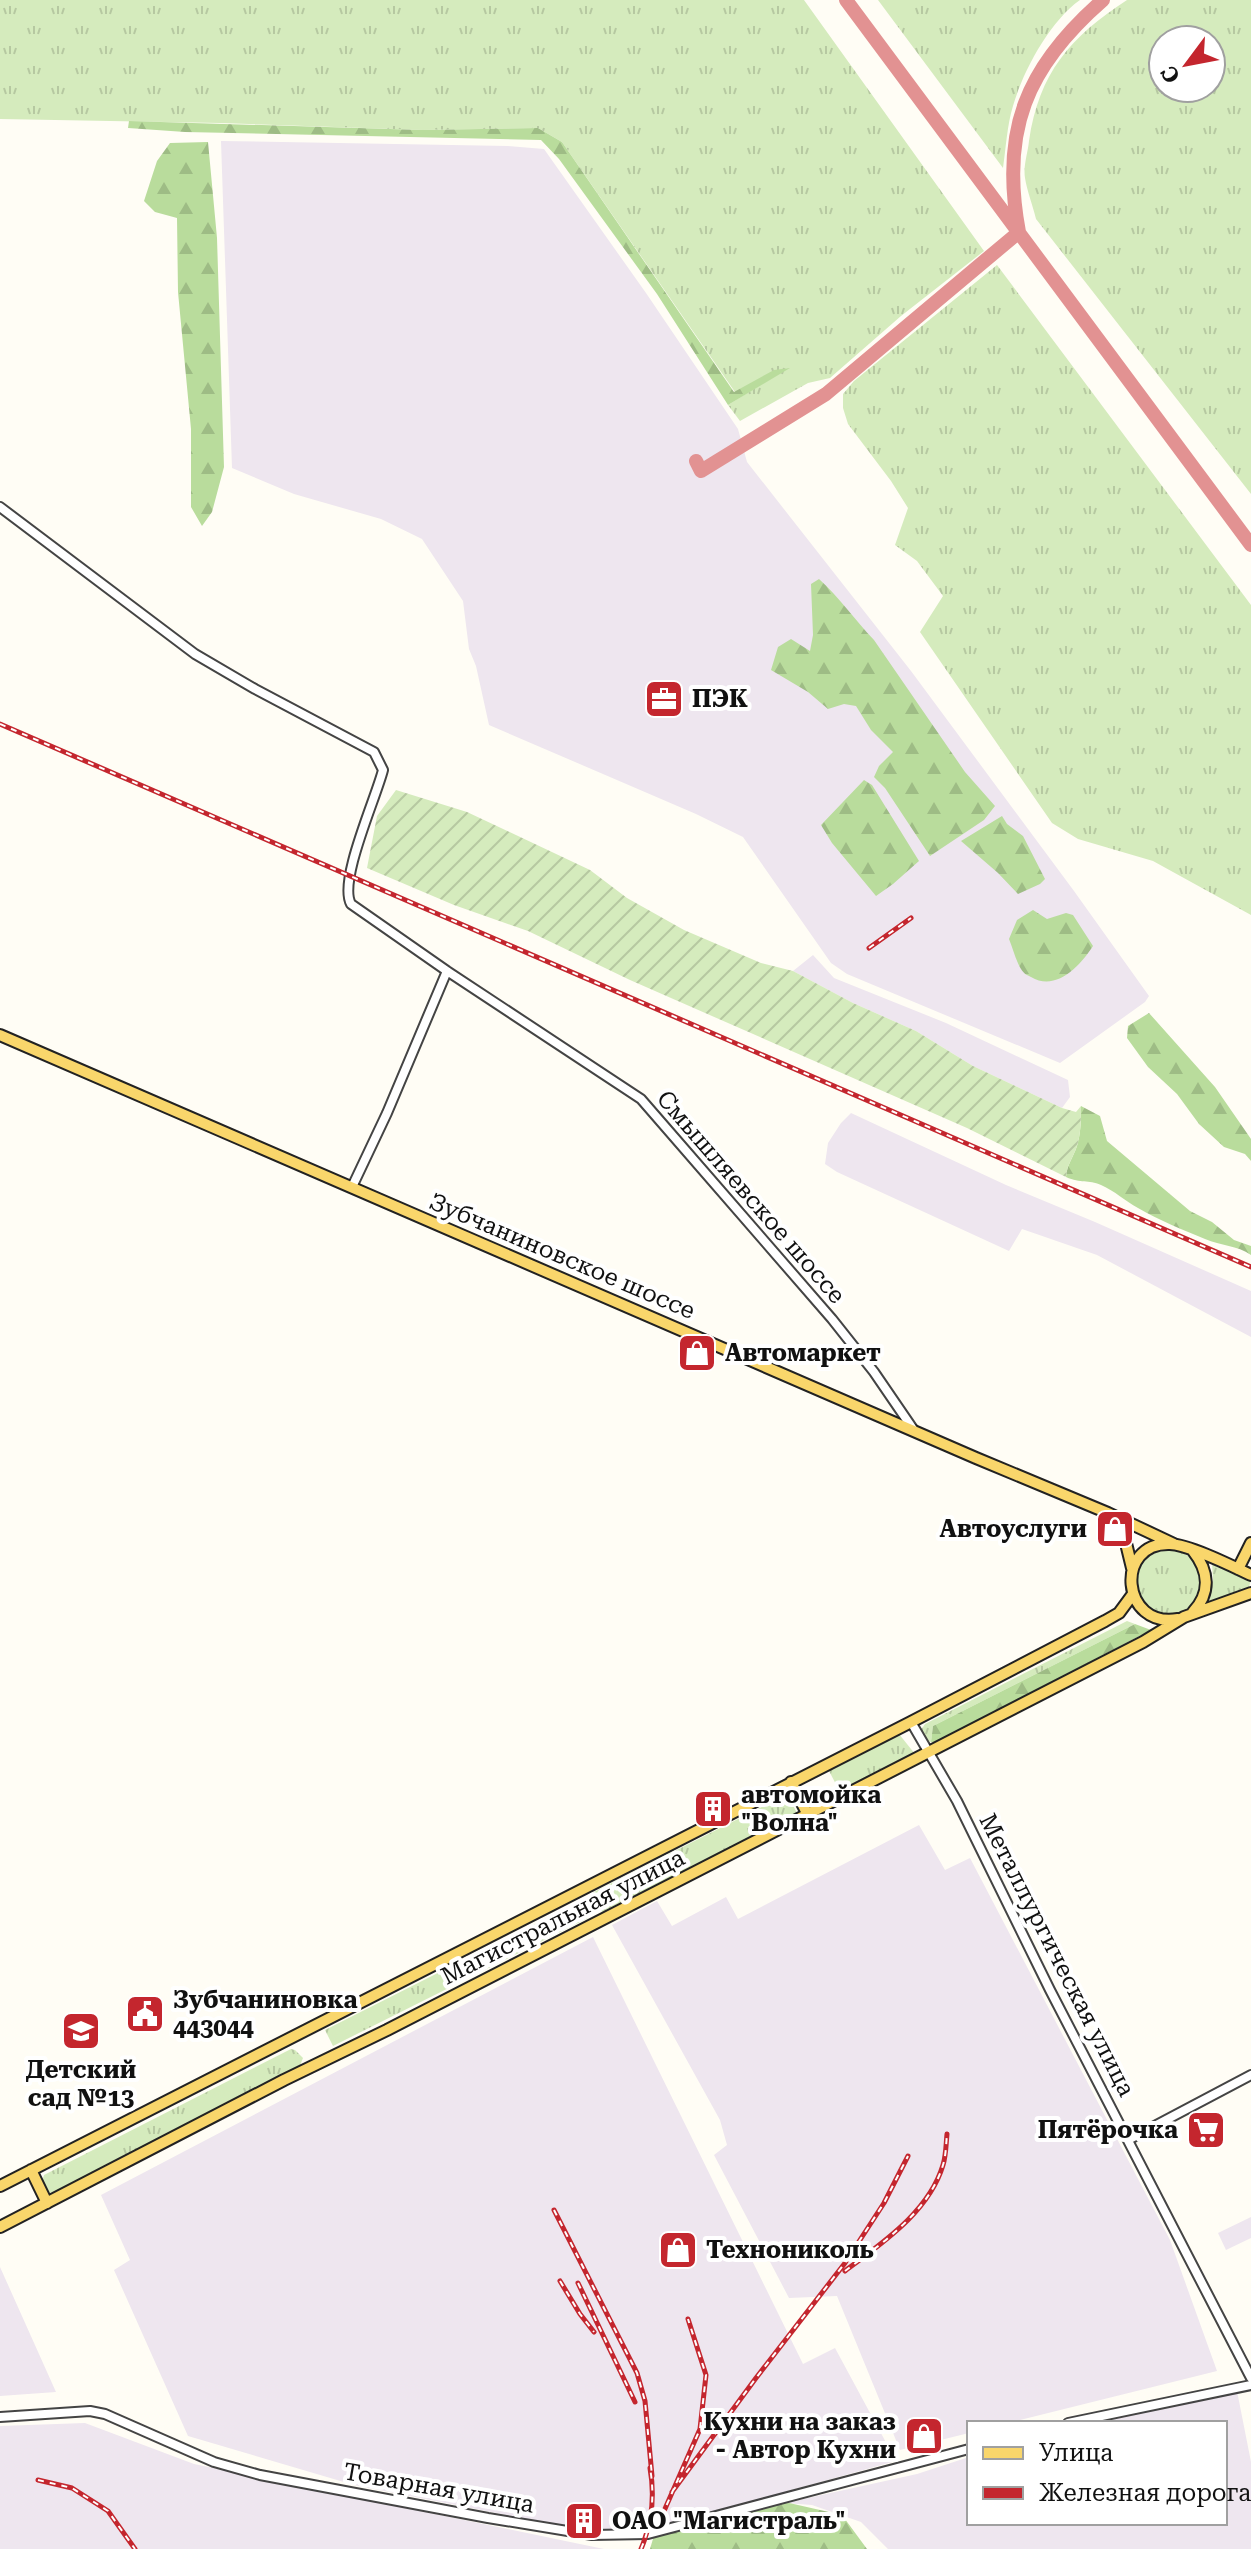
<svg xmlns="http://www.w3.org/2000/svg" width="1251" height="2549" font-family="'Roboto Serif',serif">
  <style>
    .industrial { fill: #eee6ef }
    .grass { fill: url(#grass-tufts); fill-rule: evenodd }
    .forest { fill: url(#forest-firs) }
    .garden { fill: url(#garden-furrows) }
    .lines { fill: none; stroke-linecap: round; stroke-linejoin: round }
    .taxiway { stroke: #e29292; stroke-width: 14 }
    .minor-casing { stroke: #444; stroke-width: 12 }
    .major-casing { stroke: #222; stroke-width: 14 }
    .minor { stroke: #fff; stroke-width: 8 }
    .major { stroke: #f9d66b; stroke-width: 10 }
    .rail-casing { stroke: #c4262e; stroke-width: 5 }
    .rail { stroke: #fff; stroke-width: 2; stroke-dasharray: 6; stroke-linecap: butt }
    .labels { text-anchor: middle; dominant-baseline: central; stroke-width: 8; stroke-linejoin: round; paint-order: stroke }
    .poi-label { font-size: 24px; font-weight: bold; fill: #111; stroke: #fff; text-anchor: start }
    .street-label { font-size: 24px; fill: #111; stroke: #fff }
  </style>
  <defs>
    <pattern id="grass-tufts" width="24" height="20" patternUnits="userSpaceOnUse" patternTransform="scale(2)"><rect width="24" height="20" fill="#d5ebbd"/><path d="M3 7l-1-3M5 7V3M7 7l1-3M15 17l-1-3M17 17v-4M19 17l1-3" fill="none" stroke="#b6c8a1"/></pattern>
    <pattern id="forest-firs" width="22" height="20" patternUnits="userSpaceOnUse" patternTransform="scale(2)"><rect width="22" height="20" fill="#b9dc9c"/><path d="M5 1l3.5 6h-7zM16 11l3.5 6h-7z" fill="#9ebc85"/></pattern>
    <pattern id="garden-furrows" width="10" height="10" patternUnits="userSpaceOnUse" patternTransform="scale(2)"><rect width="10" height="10" fill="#d5ebbd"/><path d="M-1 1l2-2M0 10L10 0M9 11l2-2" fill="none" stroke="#b6c8a1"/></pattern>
  </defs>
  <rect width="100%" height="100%" fill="#fffdf5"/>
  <path class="industrial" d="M221,141L508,146L544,149L646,293L738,429L747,462L911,671L1074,891L1149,996L1145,1002L1060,1063L847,974L831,963L743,837L696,814L489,725L476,666L469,649L463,601L422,539L381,519L294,494L232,468Z
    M813,955L834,978L946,1023L1068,1080L1070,1097L1062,1108L973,1066L916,1031L853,1003L793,971Z
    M851,1113L1006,1185L1095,1222L1251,1291V1337L1097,1255L1022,1229L1009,1251L837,1172L825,1164L828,1143L841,1123Z
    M919,1825L945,1870L970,1858L1170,2240L1217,2371L1008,2423H969V2433L900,2450L837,2296L789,2298L714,2155L727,2145L720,2120L612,1925L657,1901L672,1926L726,1897L738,1919Z
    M593,1937L803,2364L835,2348L896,2461L644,2531L592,2532L354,2485L188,2436L114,2270L130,2260L101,2195Z
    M1251,2217V2238L1226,2250L1218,2233Z
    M0,2267L56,2392L0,2396Z
    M1237,2391L1251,2462V2549H888L861,2522L812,2505L785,2503L917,2474L969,2457V2523H1225V2423H1091Z
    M85,2423L194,2464L604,2549H0V2426Z"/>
  <path class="grass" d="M0,0H804L984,251L901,316L830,378L808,383L740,421L728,405L788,368L735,392L562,142L538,128L422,130L220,123L0,119Z
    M878,0H1080C1050,21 1023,71 1013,106C1007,125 1006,148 1003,168Z
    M1127,0H1251V494L1036,219C1033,206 1027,191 1025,178C1023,166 1028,152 1029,141C1039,73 1070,37 1127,0ZM1163,40H1211V88H1163Z
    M997,265L1251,605V915L1153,861L1078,839L1052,823L920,632L943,596L917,561L895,545L908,508L891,481L848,424L843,408V394L854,381Z
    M1136 1583a33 33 0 1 1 66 0a33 33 0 1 1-66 0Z
    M1212,1562L1251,1580L1249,1587L1209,1602L1213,1580Z
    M1127,1621L1135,1624L933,1726L931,1742L926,1740L921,1730L925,1724Z
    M899,1734L915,1754L840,1792L828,1769Z
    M787,1794L797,1813L602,1912L592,1893Z
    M580,1901L588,1918L333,2046L325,2030Z
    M291,2049L295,2050L303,2058L299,2068L294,2070L54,2192L48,2193L41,2185L44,2175Z"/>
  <path class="forest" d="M129,121L422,130L538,128L562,142L734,392L774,370L790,368L728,405L657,294L559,159L541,140L185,132L128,128Z
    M208,142L217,238L224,467L212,512L202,526L191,507V429L178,292L177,218L155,212L144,201L157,161L170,143Z
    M819,579C840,598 855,620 874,640L965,772L995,806L984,820L930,856L885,788L874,777L879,766L893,752L871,730L856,706L844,704L828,709L808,692L771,670L778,647L791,639L810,651L813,635L811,584Z
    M864,780L872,785L919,861L893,884L876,896L832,843L821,825Z
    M1002,816L1007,824L1023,836L1045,879L1040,884L1018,894L998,873L961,841Z
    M1033,910L1047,919L1066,913L1073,915L1093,946C1080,966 1056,992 1031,977C1027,975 1024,974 1021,969C1016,961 1013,949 1009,939L1017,920Z
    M1149,1013L1215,1087L1251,1139V1161L1245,1154L1224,1147L1199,1124L1177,1094L1148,1067L1127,1038L1128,1026Z
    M1081,1106L1100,1116L1107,1141L1190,1211L1212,1222L1234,1240L1251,1246V1255C1237,1245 1221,1246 1205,1239C1183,1230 1159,1220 1138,1208C1125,1201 1115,1191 1101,1185C1088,1179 1081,1184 1066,1177C1067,1164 1073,1158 1077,1146C1081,1133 1081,1119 1081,1106Z
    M1135,1624L1151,1630L936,1742H931L933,1726Z
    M776,2500L842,2515L867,2549H650L655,2532Z"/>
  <path class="garden" d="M396,790L467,812L590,870L627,898L684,930L761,963L793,971L853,1003L916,1031L973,1066L1062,1108L1076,1112L1081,1106C1081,1119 1081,1133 1077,1146C1073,1158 1067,1164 1066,1177L967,1128L630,980L528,931L454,905L367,868L377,816Z"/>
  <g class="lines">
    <path class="taxiway" d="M846,0L1251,545
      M696,461L701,471L826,394L1019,232C1000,131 1026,67 1103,0"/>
    <g class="minor-casing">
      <path id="minor" d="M0,507L195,654L255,689L374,752L383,770C376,798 338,881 351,904L447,971L641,1099L832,1319L874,1372L913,1429
        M352,1187L387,1113L447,971
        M911,1722L957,1801L1050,1990L1251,2378
        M1128,2140L1251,2075
        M0,2417L90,2411L105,2414L214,2462L260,2475L488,2518L592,2535L648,2534L969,2449
        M1068,2423L1251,2385"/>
    </g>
    <g class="major-casing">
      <path id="major" d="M0,1035L976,1458L1108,1513L1174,1544
        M1112,1517L1124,1535L1132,1568
        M1193,1551C1209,1571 1211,1593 1193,1612
        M1238,1569L1251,1543
        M1178,1619C1121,1629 1114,1542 1170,1544C1190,1545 1232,1566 1251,1575
        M791,1782L807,1813
        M31,2170L47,2203
        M0,2186L911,1722L1105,1621L1119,1613L1133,1594
        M0,2227L284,2080L387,2030L1143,1642L1184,1617L1251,1593"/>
    </g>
    <use href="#minor" class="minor"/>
    <use href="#major" class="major"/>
    <g class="rail-casing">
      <path id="rail" d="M0,724L1251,1267
        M869,948L911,918
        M554,2210L637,2373L645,2401L652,2476
        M845,2271C882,2243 929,2212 943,2165C946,2156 946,2144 947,2134
        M560,2281L580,2314L594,2332
        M578,2283L635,2402
        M38,2480L72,2488L108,2511L135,2549
        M672,2492L756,2378L845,2263L884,2203L908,2156
        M657,2527L700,2429L706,2375L688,2319
        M641,2549C652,2523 655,2496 650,2468"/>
    </g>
    <use href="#rail" class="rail"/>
  </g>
  <defs>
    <g id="office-square" transform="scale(2)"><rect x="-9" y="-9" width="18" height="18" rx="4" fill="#c4262e" stroke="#fff"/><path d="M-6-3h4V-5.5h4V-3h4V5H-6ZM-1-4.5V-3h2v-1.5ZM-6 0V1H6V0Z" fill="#fff"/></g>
    <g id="shop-square" transform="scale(2)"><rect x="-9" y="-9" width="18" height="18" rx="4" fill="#c4262e" stroke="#fff"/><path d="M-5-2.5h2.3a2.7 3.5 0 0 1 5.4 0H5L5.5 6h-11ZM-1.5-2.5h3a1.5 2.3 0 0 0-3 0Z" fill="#fff"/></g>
    <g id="building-square" transform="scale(2)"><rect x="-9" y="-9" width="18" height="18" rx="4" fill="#c4262e" stroke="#fff"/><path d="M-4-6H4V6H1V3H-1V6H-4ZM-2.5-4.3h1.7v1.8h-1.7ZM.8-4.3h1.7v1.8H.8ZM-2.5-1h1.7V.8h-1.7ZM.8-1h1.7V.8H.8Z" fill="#fff"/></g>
    <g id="civic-square" transform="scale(2)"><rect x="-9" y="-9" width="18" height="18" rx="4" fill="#c4262e" stroke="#fff"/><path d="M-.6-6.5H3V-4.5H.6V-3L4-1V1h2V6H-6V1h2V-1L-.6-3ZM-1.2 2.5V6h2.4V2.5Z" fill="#fff"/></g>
    <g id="school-square" transform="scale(2)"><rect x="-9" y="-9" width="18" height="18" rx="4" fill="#c4262e" stroke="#fff"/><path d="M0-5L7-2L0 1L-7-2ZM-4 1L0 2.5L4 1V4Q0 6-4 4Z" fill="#fff"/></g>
    <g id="supermarket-square" transform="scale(2)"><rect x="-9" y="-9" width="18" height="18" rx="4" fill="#c4262e" stroke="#fff"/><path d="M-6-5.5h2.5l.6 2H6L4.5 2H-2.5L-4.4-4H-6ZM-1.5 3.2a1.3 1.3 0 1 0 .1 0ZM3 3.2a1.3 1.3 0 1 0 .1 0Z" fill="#fff"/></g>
  </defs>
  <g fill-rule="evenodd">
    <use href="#office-square" x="664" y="699"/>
    <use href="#shop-square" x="697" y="1353"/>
    <use href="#shop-square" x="1115" y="1529"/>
    <use href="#building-square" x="713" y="1809"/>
    <use href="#civic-square" x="145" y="2014"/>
    <use href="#school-square" x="81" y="2031"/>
    <use href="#supermarket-square" x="1206" y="2130"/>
    <use href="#shop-square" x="678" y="2250"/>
    <use href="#shop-square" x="924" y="2436"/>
    <use href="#building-square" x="584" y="2521"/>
  </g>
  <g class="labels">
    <g class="poi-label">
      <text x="692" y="699">ПЭК</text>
      <text x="725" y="1353">Автомаркет</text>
      <text x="1087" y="1529" text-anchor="end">Автоуслуги</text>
      <text x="741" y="1795">автомойка<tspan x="741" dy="28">"Волна"</tspan></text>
      <text x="173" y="2000">Зубчаниновка<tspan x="173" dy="28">443044</tspan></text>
      <text x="81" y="2070" text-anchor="middle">Детский<tspan x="81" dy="28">сад №13</tspan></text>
      <text x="1178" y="2130" text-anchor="end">Пятёрочка</text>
      <text x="706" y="2250">Технониколь</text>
      <text x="896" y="2422" text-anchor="end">Кухни на заказ<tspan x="896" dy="28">- Автор Кухни</tspan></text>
      <text x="612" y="2521">ОАО "Магистраль"</text>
    </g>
    <g class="street-label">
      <text transform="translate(751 1197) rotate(49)">Смышляевское шоссе</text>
      <text transform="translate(562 1256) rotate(23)">Зубчаниновское шоссе</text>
      <text transform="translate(563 1917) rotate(-27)">Магистральная улица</text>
      <text transform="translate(1057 1955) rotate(63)">Металлургическая улица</text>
      <text transform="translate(439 2488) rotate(10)">Товарная улица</text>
    </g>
  </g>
  <rect x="967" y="2421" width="260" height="104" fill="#ffffff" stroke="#a0a0a0" stroke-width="2"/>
  <rect x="983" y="2447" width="40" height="12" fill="#f9d66b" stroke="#a0a0a0" stroke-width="2"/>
  <text x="1039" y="2461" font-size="24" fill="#111111">Улица</text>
  <rect x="983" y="2487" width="40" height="12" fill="#c4262e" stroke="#a0a0a0" stroke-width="2"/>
  <text x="1039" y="2501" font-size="24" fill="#111111">Железная дорога</text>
  <g transform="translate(1187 64) rotate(238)"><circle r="38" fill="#ffffff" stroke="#a0a0a0" stroke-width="2"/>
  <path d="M0-6L14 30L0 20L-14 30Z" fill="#c4262e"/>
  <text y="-12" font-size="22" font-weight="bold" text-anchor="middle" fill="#111111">С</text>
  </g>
</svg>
